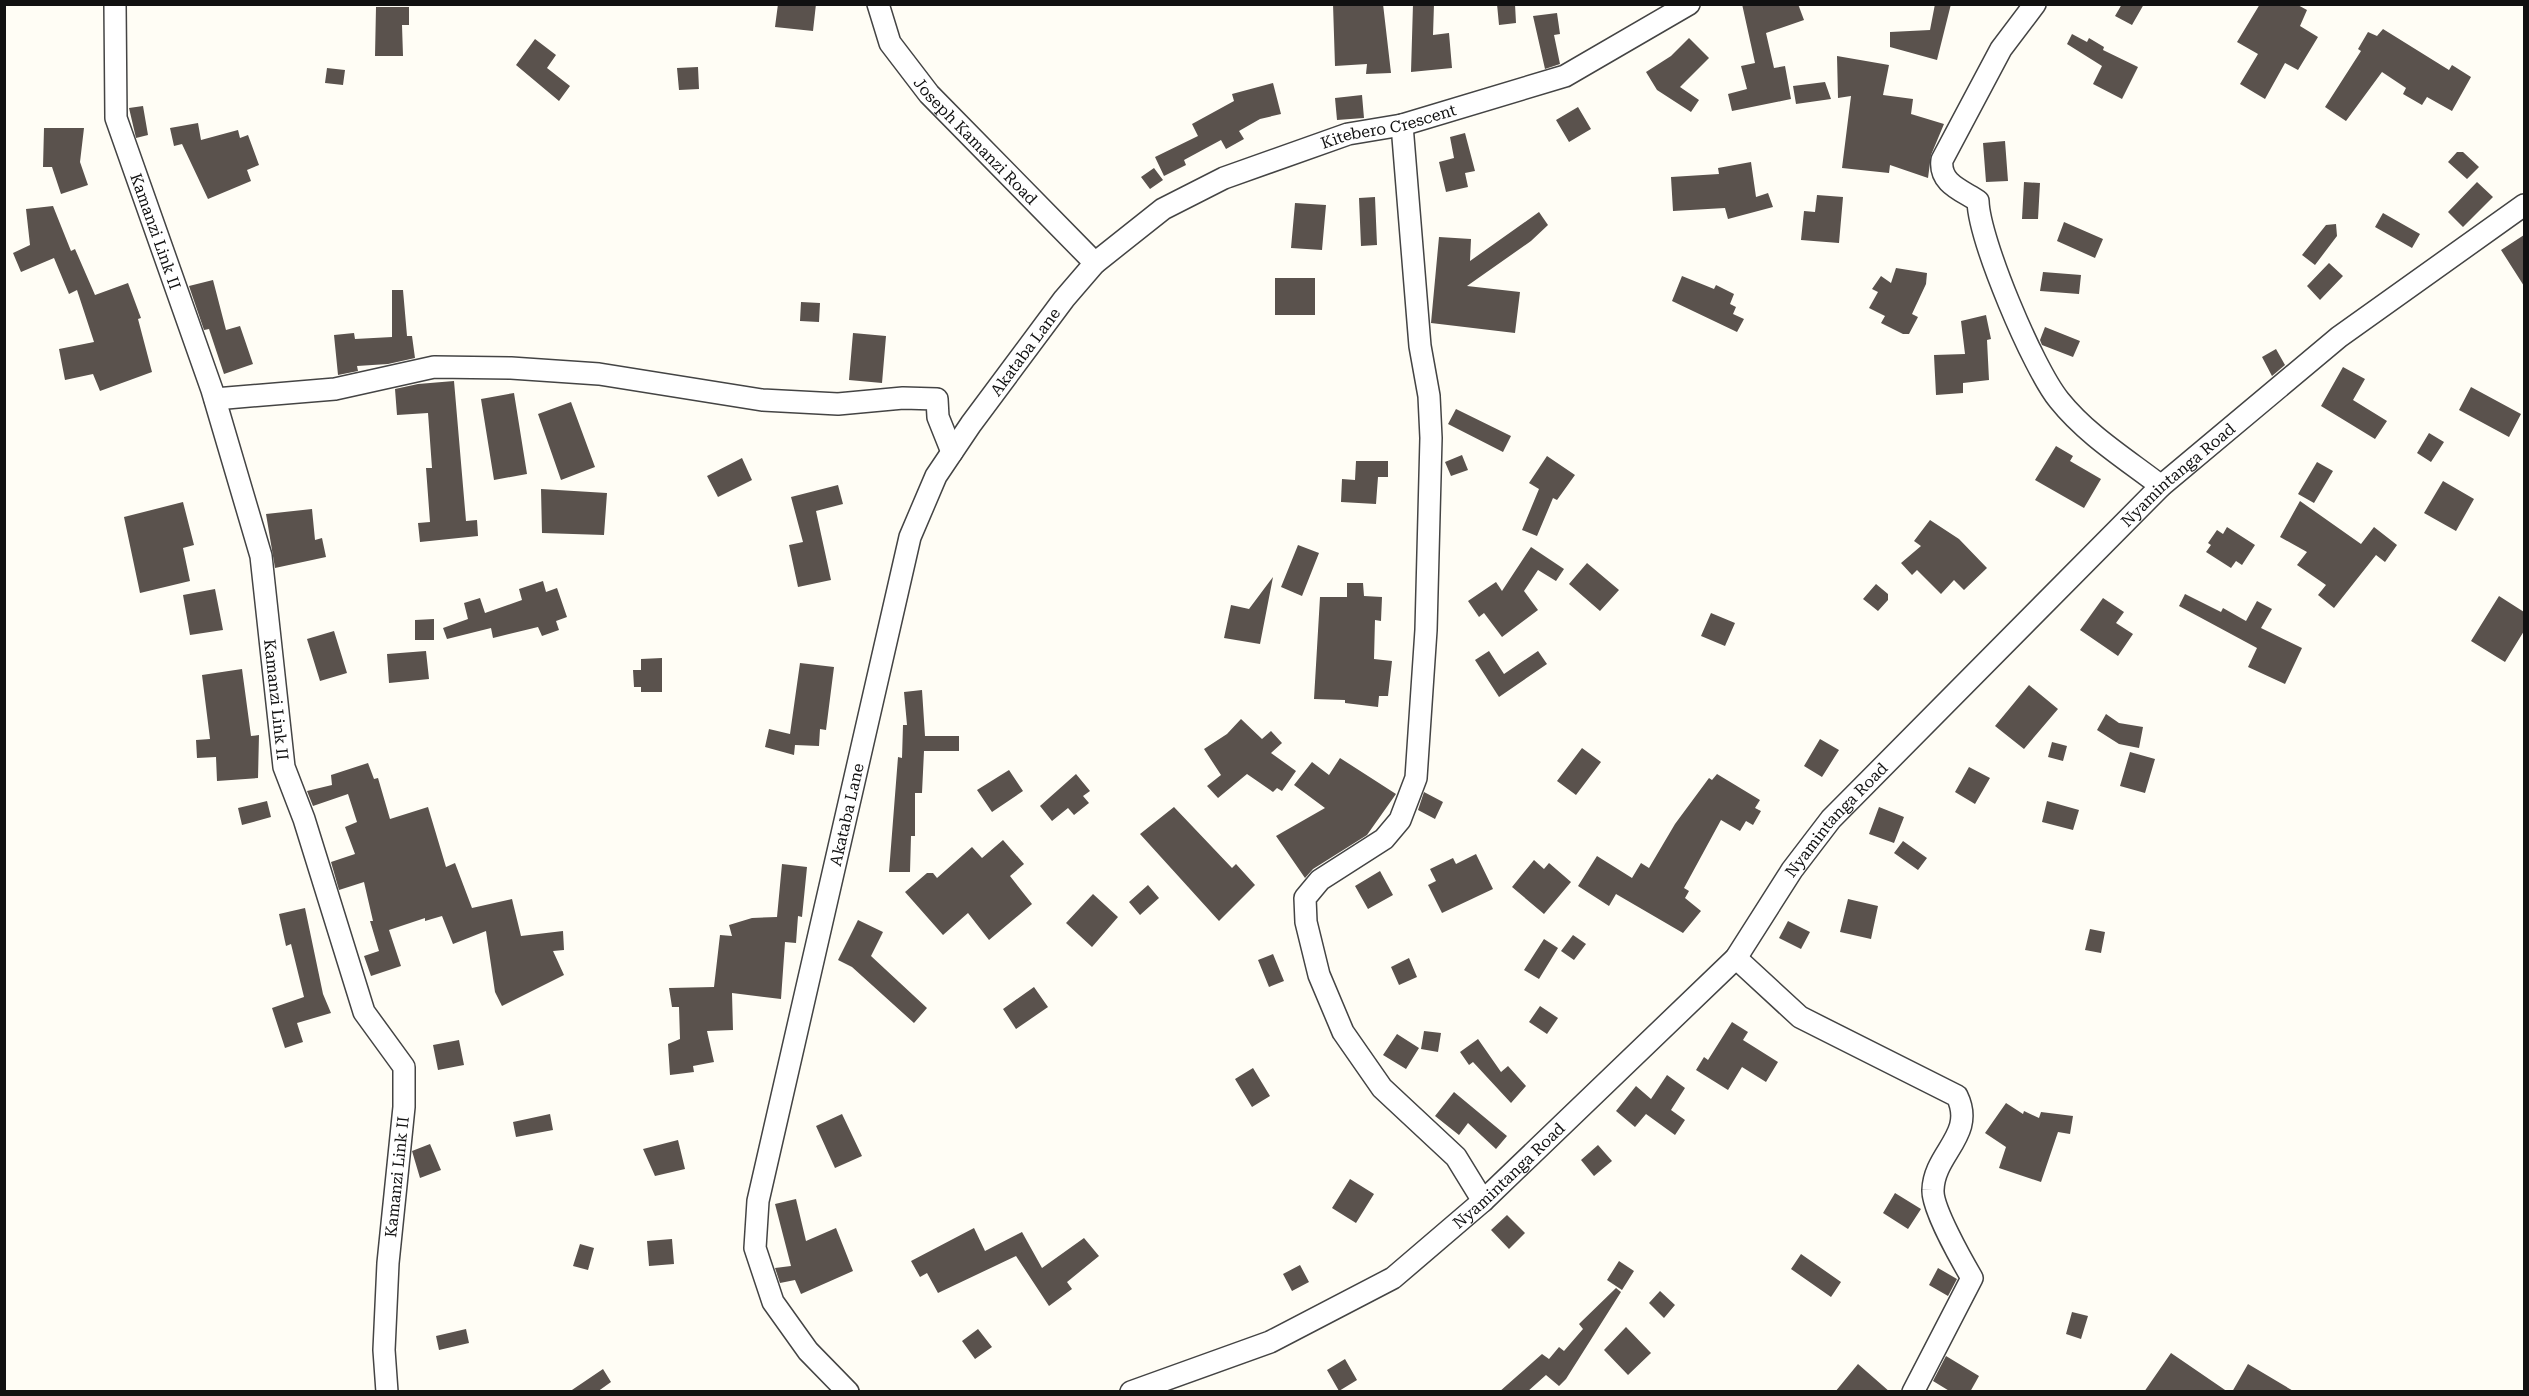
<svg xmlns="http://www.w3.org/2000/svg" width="2529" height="1396" font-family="'Roboto Serif',serif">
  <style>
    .building { fill: #5a524d }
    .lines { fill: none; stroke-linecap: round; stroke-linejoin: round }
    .street-casing { stroke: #444; stroke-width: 24 }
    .street { stroke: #fff; stroke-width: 21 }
    .labels { text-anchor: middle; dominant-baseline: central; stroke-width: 6; stroke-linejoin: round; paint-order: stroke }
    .street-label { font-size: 16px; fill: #111; stroke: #fff }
  </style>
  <rect width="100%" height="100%" fill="#fffdf5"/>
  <path class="building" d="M778,4H816L813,31L775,27Z
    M1333,4H1383L1391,73L1366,74L1367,64L1335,66Z
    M1413,4H1434L1433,35L1449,33L1452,68L1411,72Z
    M1497,4H1515L1516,23L1499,25Z
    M1742,4H1798L1804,20L1766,33L1774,68L1785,66L1791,99L1732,111L1728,94L1747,89L1741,66L1755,63Z
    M1935,4H1951L1937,60L1890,47V32L1930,30Z
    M2122,4H2144L2132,25L2115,16Z
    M2260,4H2296L2307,10L2300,26L2318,37L2298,70L2285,63L2265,99L2240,84L2258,54L2237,42Z
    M376,7H409V25H402L403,56H375Z
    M1557,13L1560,34L1554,35L1560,64L1545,69L1533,16Z
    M2383,29L2449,70L2452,65L2471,77L2452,111L2427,97L2422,105L2403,94L2406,88L2382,72L2346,121L2325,107L2361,51L2358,49L2368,32L2377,36Z
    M2072,34L2087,42L2089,38L2104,47L2103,50L2138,67L2122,99L2093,84L2102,66L2067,44Z
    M1689,38L1709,58L1680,87L1699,100L1691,112L1657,90L1646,72L1671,56Z
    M535,39L556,55L547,68L570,86L559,101L516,65Z
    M1837,56L1889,65L1883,95L1913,99L1911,114L1944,124L1931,155L1928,178L1890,165L1889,173L1842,168L1851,96L1838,98Z
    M698,67L699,89L679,90L677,68Z
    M327,68L345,70L343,85L325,83Z
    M1825,82L1831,99L1796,104L1793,86Z
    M1273,83L1281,114L1260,119L1239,131L1244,139L1226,149L1221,140L1184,160L1186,165L1164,176L1155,157L1198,136L1192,124L1234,101L1232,94Z
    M1362,95L1364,118L1337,120L1335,98Z
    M143,106L148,135L136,138L129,108Z
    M1578,107L1591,129L1569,142L1556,120Z
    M198,123L201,140L238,130L240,138L248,135L259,165L247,170L251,181L208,199L182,144L174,146L170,128Z
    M44,128H84L80,162L88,185L61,194L52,167H43Z
    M1465,133L1475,171L1465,173L1468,187L1446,192L1439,162L1454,158L1450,137Z
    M2005,141L2008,181L1986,182L1983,143Z
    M2457,152H2463L2479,167L2467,179L2448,162Z
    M1751,162L1756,197L1768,193L1773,207L1728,219L1725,208L1673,211L1671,177L1719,174L1718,168Z
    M1154,168L1163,180L1150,189L1141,177Z
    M2024,182L2040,183L2038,219H2022Z
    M2477,182L2493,197L2463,227L2448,212Z
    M1817,195L1843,197L1839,243L1801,240L1804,211L1815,212Z
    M1375,197L1377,245L1361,246L1359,198Z
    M1295,203L1326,205L1322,250L1291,248Z
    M53,206L71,251L75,249L95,295L128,283L141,318L138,319L152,372L100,391L93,374L65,380L59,349L94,342L77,290L69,294L54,258L21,272L13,253L30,245L26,209Z
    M1539,212L1548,225L1531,241L1467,286L1520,292L1515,333L1431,323L1439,237L1471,239L1470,261Z
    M2383,213L2420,234L2412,248L2375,227Z
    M2064,222L2103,239L2095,258L2057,241Z
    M2336,224L2337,236L2315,265L2302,255L2326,225Z
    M2524,235V286L2501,250Z
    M2329,263L2343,276L2320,300L2307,286Z
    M1896,268L1927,273L1926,284L1912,314L1918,317L1909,334H1903L1881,323L1885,316L1869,308L1878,292L1872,289L1881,276L1891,283Z
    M2043,272L2081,275L2079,294L2040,291Z
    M1682,276L1714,289L1716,285L1734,294L1730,304L1736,307L1733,314L1744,319L1737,332L1672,301Z
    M1275,278H1315V315H1275Z
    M213,280L226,330L240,326L253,364L224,374L209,329L204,330L189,286Z
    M392,290H403L407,336H412L415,358L388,364L357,366L358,371L338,375L334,335L354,333L355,339L392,337Z
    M801,302L820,303L819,322L800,321Z
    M1986,315L1991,339L1987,340L1989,380L1963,383V393L1936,395L1934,355L1965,354L1961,321Z
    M2045,327L2080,341L2073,357L2042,345L2040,340Z
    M853,333L886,336L882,383L849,380Z
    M2276,349L2285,365L2272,376L2262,357Z
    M2343,367L2365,379L2353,400L2387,421L2375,439L2321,406Z
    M454,381L466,521L477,520L478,536L420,542L418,523L430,522L426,468H432L428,413L397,415L395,389L418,384Z
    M2471,387L2521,414L2509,437L2459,410Z
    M514,393L527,474L494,480L481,399Z
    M571,402L595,467L561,480L538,414Z
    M1456,409L1511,436L1503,452L1448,424Z
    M2429,433L2444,442L2431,462L2417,453Z
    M2056,446L2073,456L2070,461L2101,479L2084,508L2035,480Z
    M1462,455L1468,470L1451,476L1445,462Z
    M1547,456L1575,475L1557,500L1553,498L1537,536L1522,530L1539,489L1529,483Z
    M742,458L752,480L718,497L707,476Z
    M1356,461H1388V477H1378L1376,504L1341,502L1342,479L1355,480Z
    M2317,462L2333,471L2314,503L2298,494Z
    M2443,481L2474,499L2456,531L2424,513Z
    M838,485L843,504L816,511L831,580L798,587L789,545L803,542L791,497Z
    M541,489L607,493L604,535L542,533Z
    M2300,501L2361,544L2374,527L2397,545L2385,562L2376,555L2334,608L2318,595L2326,585L2297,565L2307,552L2280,537Z
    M183,502L194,545L183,548L190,581L140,593L124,517Z
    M312,509L315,540L322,538L326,557L275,568L266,514Z
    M1930,520L1959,539L1987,568L1964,590L1954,580L1941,594L1917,570L1912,575L1901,563L1921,546L1914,541Z
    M2227,527L2255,545L2242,565L2236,561L2231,568L2206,552L2211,545L2208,543L2217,530L2223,534Z
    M1298,545L1319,553L1302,596L1281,587Z
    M1531,547L1564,569L1556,581L1538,570L1524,591L1538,610L1502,637L1484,613L1479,617L1468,601L1496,582L1502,591Z
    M1587,563L1619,590L1600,611L1569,584Z
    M1273,577L1260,644L1224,638L1231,605L1249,609Z
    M543,581L546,592L557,588L567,617L556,621L559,630L542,636L538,627L493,638L491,628L447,639L443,628L468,619L464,603L480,598L485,613L522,600L519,589Z
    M1347,583H1363L1364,596L1382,597L1381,621L1375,620L1374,659L1392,661L1388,696H1379L1378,707L1345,703V700L1314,699L1320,597H1347Z
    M1876,584L1888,594V600L1878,611L1863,599Z
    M215,589L223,630L190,635L183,595Z
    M2185,594L2221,612L2223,608L2246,621L2257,601L2272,609L2261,628L2302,648L2285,684L2248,667L2257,648L2179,606Z
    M2499,596L2524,612V631L2505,662L2471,641Z
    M2103,598L2124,612L2116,623L2133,634L2118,656L2080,630Z
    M1711,613L1735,623L1725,646L1701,636Z
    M434,619V640H415V620Z
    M334,631L347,673L320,681L307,639Z
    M426,651L429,679L389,683L387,654Z
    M1489,651L1504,674L1538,651L1547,664L1499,697L1475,660Z
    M662,658V692H641V687H634L633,670H641V659Z
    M800,663L834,667L826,730L820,729L819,746L795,745L794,755L765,747L769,729L790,734Z
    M242,669L251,736L259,735L258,778L217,781L216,757L197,758L196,740L210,739L202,675Z
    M2029,685L2058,709L2024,749L1995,726Z
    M922,690L925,736H959V751H924L922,793H915V836H911L910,872H889L898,757L902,758L903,725H907L904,692Z
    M2106,714L2119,723L2143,727L2139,748L2119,744L2097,730Z
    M1241,719L1262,739L1271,731L1282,743L1271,753L1296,771L1282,791L1277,788L1273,792L1247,774L1218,798L1207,786L1221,775L1204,749L1227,734Z
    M1820,739L1839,750L1822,777L1804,766Z
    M2052,742L2067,746L2063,761L2048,757Z
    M1582,748L1601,762L1576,795L1557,781Z
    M2130,752L2155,759L2145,793L2120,786Z
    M1340,758L1396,794L1367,835L1313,869L1305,878L1276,836L1325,808L1294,785L1312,762L1329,775Z
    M368,763L374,779L378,778L390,819L428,807L446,867L455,863L472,908L512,899L521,936L563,931L564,950L553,951L564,975L502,1006L495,992L486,931L453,944L442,916L425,921V918L389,930L401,966L371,976L364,956L379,951L370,921H373L364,882L339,890L331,862L355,854L345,827L357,822L348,794L313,806L307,791L332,785L331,775Z
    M1969,767L1990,778L1975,804L1955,792Z
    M1009,770L1023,791L992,812L977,790Z
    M1076,774L1090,791L1083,796L1089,803L1074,815L1068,808L1052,821L1040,806Z
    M1717,774L1760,800L1755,808L1761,811L1753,825L1746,821L1740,831L1721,820L1684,888L1689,891L1685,898L1701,911L1683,933L1616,894L1609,906L1578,886L1597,856L1632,878L1641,863L1649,868L1675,824L1709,778L1712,780Z
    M1424,792L1443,802L1435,819L1418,810Z
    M267,801L271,817L242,825L238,808Z
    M2047,801L2079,810L2073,830L2042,822Z
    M1174,807L1232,868L1236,864L1255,885L1219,921L1140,834Z
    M1879,807L1904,817L1894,843L1869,834Z
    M1003,840L1024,864L1010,876L1032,904L989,940L968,913L943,935L905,892L927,873H933L937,878L972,847L982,858Z
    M1903,841L1927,858L1918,870L1894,853Z
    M1476,854L1493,889L1442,913L1428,885L1436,881L1430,869L1453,858L1456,864Z
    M1534,860L1544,869L1549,863L1571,882L1544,914L1512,887Z
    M782,864L807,867L802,917L798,916L796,943L785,942L781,999L732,993L733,1030L707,1031L714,1062L693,1066L694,1072L670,1075L668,1044L680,1039L679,1007H672L669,988L714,987L720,935L732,936L729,925L752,918L777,917Z
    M1380,871L1393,895L1368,909L1355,886Z
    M1148,885L1159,898L1140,915L1129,902Z
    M1093,894L1118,917L1092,947L1066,923Z
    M1848,899L1878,906L1871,939L1840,932Z
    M305,908L323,994L331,1013L297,1023L303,1042L285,1048L272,1008L304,997L291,944L286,946L279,914Z
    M858,920L883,932L871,956L927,1008L914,1023L852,967L838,960Z
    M1788,921L1810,932L1801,949L1779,938Z
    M2090,929L2105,932L2101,953L2085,950Z
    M1573,935L1586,944L1574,960L1561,951Z
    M1544,939L1558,948L1539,979L1524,970Z
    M1273,954L1284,981L1269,987L1258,960Z
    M1409,958L1417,977L1399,985L1391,967Z
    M1034,987L1048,1007L1016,1029L1003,1009Z
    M1540,1006L1558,1018L1547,1034L1529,1022Z
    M1732,1022L1748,1032L1743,1040L1778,1062L1766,1082L1742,1067L1728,1090L1696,1070L1704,1057L1708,1060Z
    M1424,1031L1441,1033L1438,1052L1421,1049Z
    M1397,1034L1419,1048L1406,1069L1383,1055Z
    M1478,1039L1501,1072L1508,1066L1526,1086L1511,1103L1473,1062L1469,1065L1460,1052Z
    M459,1040L464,1065L438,1070L433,1045Z
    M1253,1068L1270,1096L1252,1107L1235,1079Z
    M1667,1075L1685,1088L1671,1110L1685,1120L1675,1135L1646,1114L1635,1127L1616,1111L1636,1086L1651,1099Z
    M1454,1092L1507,1136L1496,1149L1468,1123L1459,1135L1435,1116Z
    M2006,1103L2023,1114L2024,1111L2039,1118L2041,1112L2073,1116L2070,1134L2058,1132L2041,1182L1999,1168L2006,1147L1985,1133Z
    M550,1114L553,1130L516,1137L513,1122Z
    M842,1114L862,1156L835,1168L816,1126Z
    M678,1140L685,1169L655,1176L643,1149Z
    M430,1144L441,1170L420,1178L412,1151Z
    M1598,1145L1612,1161L1594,1176L1581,1160Z
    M1350,1179L1374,1194L1356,1223L1332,1208Z
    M1895,1193L1921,1209L1908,1229L1883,1213Z
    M796,1199L806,1241L836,1228L853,1271L801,1294L795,1280L780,1283L775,1268L791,1266L775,1204Z
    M1507,1215L1525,1233L1509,1249L1491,1230Z
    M974,1228L985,1251L1022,1232L1042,1268L1084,1238L1099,1256L1067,1282L1072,1289L1049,1306L1016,1256L938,1293L927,1273L920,1277L911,1261Z
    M672,1239L674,1264L649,1266L647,1241Z
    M580,1244L594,1248L588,1270L573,1266Z
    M1801,1254L1841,1282L1831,1297L1791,1269Z
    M1619,1261L1634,1271L1622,1290L1607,1280Z
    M1300,1265L1309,1282L1292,1291L1283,1274Z
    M1938,1268L1957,1279L1948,1296L1929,1285Z
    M1616,1288L1621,1292L1566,1379L1559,1386L1546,1375L1527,1392H1499L1542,1354L1549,1359L1559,1347L1564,1351L1583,1329L1579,1324Z
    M1660,1291L1675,1305L1664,1318L1649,1303Z
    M2072,1312L2088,1316L2081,1339L2066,1334Z
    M1626,1327L1651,1353L1628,1375L1604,1350Z
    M466,1329L469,1343L439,1350L436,1336Z
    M978,1329L992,1347L975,1359L962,1341Z
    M2171,1353L2228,1392H2144Z
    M1946,1356L1979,1376L1970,1392H1951L1933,1381Z
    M1345,1359L1357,1380L1339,1391L1327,1370Z
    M1858,1364L1890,1392H1835Z
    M2248,1364L2295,1392H2232Z
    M603,1369L611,1382L597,1392H569Z"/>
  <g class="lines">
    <g class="street-casing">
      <g id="street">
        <path id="s1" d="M115,4L116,118L212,390L261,556L284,767L304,819L364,1012L404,1067V1107L388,1263L384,1350L387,1392"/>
        <path id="s2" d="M878,4L890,43L929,94L1095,263"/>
        <path d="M2035,4L2001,49L1942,160C1939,183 1961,190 1978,201C1979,240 2033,368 2059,400C2087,435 2126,459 2161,486"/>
        <path d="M1402,125L1420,346L1429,396L1431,438L1426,630L1416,778L1400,820L1384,839L1320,880L1305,898L1306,922L1319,975L1343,1032L1382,1088L1456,1157L1483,1201"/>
        <path d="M215,399L335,389L434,367L511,368L599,374L762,400L838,404L903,398L937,399L938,417L952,452"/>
        <path d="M1736,958L1800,1017L1957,1096C1976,1135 1934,1153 1933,1190C1932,1208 1962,1261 1972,1278L1913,1392"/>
        <path id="s3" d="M848,1392L808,1351L773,1302L755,1248L758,1201L910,537L936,476L971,424L1064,299L1095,263L1163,209L1224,178L1348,134L1402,125L1565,76L1689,4"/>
        <path id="s4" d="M1131,1392L1270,1342L1393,1278L1483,1201L1736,958L1792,870L1831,819L2161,486L2339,337L2524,205"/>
      </g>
    </g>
    <use href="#street" class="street"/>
  </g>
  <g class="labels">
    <g class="street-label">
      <text stroke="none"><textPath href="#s3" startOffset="1563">Kitebero Crescent</textPath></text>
      <text stroke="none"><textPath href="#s2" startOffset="171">Joseph Kamanzi Road</textPath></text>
      <text stroke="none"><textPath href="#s1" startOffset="234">Kamanzi Link II</textPath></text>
      <text stroke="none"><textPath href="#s3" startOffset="1122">Akataba Lane</textPath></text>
      <text stroke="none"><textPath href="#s4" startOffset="1413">Nyamintanga Road</textPath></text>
      <text stroke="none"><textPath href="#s1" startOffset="720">Kamanzi Link II</textPath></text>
      <text stroke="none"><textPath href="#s3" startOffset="618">Akataba Lane</textPath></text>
      <text stroke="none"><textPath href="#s4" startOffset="927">Nyamintanga Road</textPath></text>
      <text stroke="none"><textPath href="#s4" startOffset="441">Nyamintanga Road</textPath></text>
      <text transform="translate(397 1177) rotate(-84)">Kamanzi Link II</text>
    </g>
  </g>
  <rect width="2529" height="1396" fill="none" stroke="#111111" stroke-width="12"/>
</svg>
